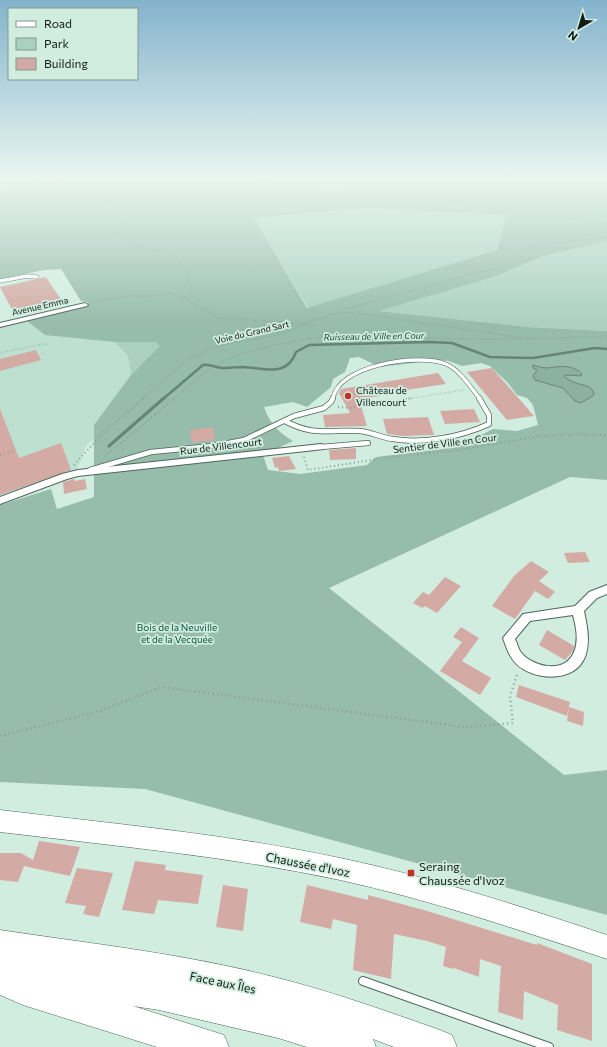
<svg xmlns="http://www.w3.org/2000/svg" width="607" height="1047" font-family="Commissioner,sans-serif">
  <style>
    .built { fill: #bde0d0 }
    .green { fill: #aad1c0 }
    .forest { fill: #96bcab; fill-rule: evenodd }
    .water { fill: #8bb2a1; stroke: #668578 }
    .lines { fill: none; stroke-linecap: round; stroke-linejoin: round }
    .stream-far1 { stroke: #668578; stroke-width: 2.5 }
    .stream { stroke: #668578; stroke-width: 3 }
    .building { fill: #d3aba4 }
    .lane-far2-casing { stroke: #4d665b; stroke-width: 4.5 }
    .lane-far1-casing { stroke: #4d665b; stroke-width: 6 }
    .lane-casing { stroke: #4d665b; stroke-width: 10 }
    .street-casing { stroke: #4d665b; stroke-width: 2 }
    .secondary-casing { stroke: #4d665b; stroke-width: 1 }
    .highway-casing { stroke: #4d665b; stroke-width: 1 }
    .path-far3 { stroke: #889d93; stroke-width: 1; stroke-dasharray: 0.5 1.5; stroke-linecap: butt }
    .path-far2 { stroke: #889d93; stroke-width: 1.5; stroke-dasharray: 0.5 2; stroke-linecap: butt }
    .path-far1 { stroke: #889d93; stroke-width: 2; stroke-dasharray: 1 3; stroke-linecap: butt }
    .path { stroke: #889d93; stroke-width: 2.5; stroke-dasharray: 1 3.5; stroke-linecap: butt }
    .lane-far2 { stroke: #fff; stroke-width: 3.5 }
    .lane-far1 { stroke: #fff; stroke-width: 4.5 }
    .lane { stroke: #fff; stroke-width: 8 }
    .street { fill: #fff; fill-rule: evenodd }
    .secondary { fill: #fff; fill-rule: evenodd }
    .highway { fill: #fff; fill-rule: evenodd }
    .poi-dot { fill: #bf3225; stroke: #d1ede0; stroke-width: 1.5 }
    .labels { text-anchor: middle; dominant-baseline: central; stroke-width: 3.5; stroke-linejoin: round; paint-order: stroke }
    .far-street-label { font-size: 9px; fill: #111b17; stroke: #d1ede0 }
    .far-water-label { font-size: 9px; font-style: italic; fill: #124635; stroke: #d1ede0 }
    .poi-label { font-size: 10px; fill: #111b17; stroke: #d1ede0; text-anchor: start }
    .street-label { font-size: 10px; fill: #111b17; stroke: #d1ede0 }
    .park-label { font-size: 10px; fill: #0a553e; stroke: #d1ede0 }
    .near-street-label { font-size: 12px; fill: #111b17; stroke: #d1ede0 }
    .near-poi-label { font-size: 12px; fill: #111b17; stroke: #d1ede0; text-anchor: start }
  </style>
  <rect width="100%" height="100%" fill="#d1ede0"/>
  <path class="built" d="M71,309L115,342L128,356L133,382L144,391L86,446L77,469L0,498V326Z"/>
  <path class="green" d="M366,208L506,215L497,250L308,308L253,218Z
    M607,241V331L528,327L378,311L497,276L544,256Z
    M115,342H155L161,346L131,375L128,356Z"/>
  <path class="forest" d="M0,178H607V241L544,256L497,276L379,311L528,327L607,331V480L570,477L329,588L564,775L607,770V915L145,789L0,782V505L51,489L57,509L94,497V425L131,375L160,346L155,342H115L45,335L27,321L89,305L87,302L81,301L61,269L44,270L0,279ZM366,208L505,215H506L497,250L307,308L254,218ZM359,357L380,367L438,360L449,361L462,366L481,363L490,366L508,383L517,395L527,398L533,405L538,425L517,431L493,429L458,447L376,457L367,465L300,474L268,470L263,455L293,441C277,431 271,425 264,407L293,402L307,407L331,387L333,379L345,372L350,358Z"/>
  <path class="water" d="M533,365C537,366 542,368 546,368C560,367 570,363 582,374L581,376L567,375L564,376C576,388 589,381 594,393L593,396L580,403L575,401L563,388L535,380L533,376L537,370L533,368Z"/>
  <g class="lines">
    <path class="stream-far1" d="M163,399L203,365C210,364 215,367 222,368C229,368 236,367 243,367C264,368 287,378 296,352L309,345L429,342L452,343L490,357L533,358L595,348L607,349"/>
    <path class="stream" d="M109,446L164,398"/>
  </g>
  <path class="building" d="M46,277L64,304L15,315L0,287Z
    M36,350L41,360L0,371V359Z
    M492,368L514,393L534,416L507,420L467,372Z
    M438,373L446,384L379,394L380,396L359,399L367,426L325,427L323,415L350,413L339,393L341,389Z
    M0,409L19,458L61,443L71,470L0,495Z
    M474,409L480,422L445,424L440,411Z
    M428,417L434,435L404,436L387,434L383,419Z
    M213,427L215,440L192,443L190,430Z
    M356,448V459L330,460L329,450Z
    M289,456L296,469L279,471L278,467L275,468L272,458Z
    M74,479L75,481L85,479L87,489L64,494L63,482Z
    M585,552L590,562L568,563L564,553Z
    M531,561L549,572L539,581L555,592L548,599L535,591L515,619L492,606L514,576Z
    M445,577L461,586L437,613L425,606L422,608L413,603L423,592L429,595Z
    M461,627L479,638L462,661L491,678L480,695L440,671L462,642L453,637Z
    M547,630L574,646L573,651L565,660L539,645Z
    M519,685L570,702L567,716L516,697Z
    M569,707L584,712L583,726L567,721Z
    M39,841L80,847L70,876L24,866L18,882L0,880V853H21L33,860Z
    M135,861L166,865L165,870L203,875L198,904L158,900L154,914L122,910Z
    M77,868L113,873L99,917L83,914L86,906L65,903Z
    M223,885L248,889L243,931L216,927Z
    M307,885L368,900V895L424,910L537,945V943L592,964V1041L557,1030L558,1005L524,991L523,1020L498,1012L501,966L480,959L479,977L454,968L453,969L443,966L446,947L427,941L394,934L391,979L353,970L357,925L333,919L331,929L300,922Z"/>
  <g class="lines">
    <g class="lane-far2-casing">
      <path id="lane-far2" d="M0,281L27,276L37,277
        M333,399C337,365 419,353 446,364C460,370 471,388 480,399"/>
    </g>
    <g class="lane-far1-casing">
      <path id="lane-far1" d="M285,421C314,437 330,429 360,431C371,432 382,438 393,439C425,444 460,437 489,424V415L479,398
        M321,447L368,443
        M90,470L151,452L213,446L244,440L294,416L324,408L331,402L333,398"/>
    </g>
    <g class="lane-casing">
      <path id="lane" d="M363,981L549,1047"/>
    </g>
    <g class="street-casing">
      <path id="street" d="M85,303L88,305L87,306L0,327V323Z
        M321,444L324,445L325,447L324,449L78,476L67,479L0,504V497L62,474L78,470Z
        M607,585V594L597,598L584,611C587,626 590,639 586,654C578,681 542,681 523,669C511,662 507,650 503,638L523,614L575,606L589,592ZM573,615C576,627 579,640 574,652C565,675 531,667 520,651C518,647 517,643 515,639L530,621Z"/>
    </g>
    <g class="secondary-casing">
      <path id="secondary" d="M0,810C114,824 228,834 340,858C431,877 519,906 607,935V959C519,930 431,900 340,880C228,856 114,846 0,832Z"/>
    </g>
    <g class="highway-casing">
      <path id="highway" d="M0,930C93,944 187,954 278,978C333,992 386,1011 440,1030L452,1035L457,1047H394L373,1039L376,1047H307L278,1038L159,1010L133,1006L224,1035L229,1047H157L23,1005L0,995Z"/>
    </g>
    <path class="path-far3" d="M254,178L285,186L322,191L423,196L607,224
      M61,181L51,189C88,192 98,190 125,218V223L116,230L117,234C126,239 135,245 145,248C169,254 175,249 187,274
      M24,187L33,183L37,178
      M0,191L50,184L69,178
      M448,200L473,178
      M470,274L497,269L512,264L527,247L607,237"/>
    <path class="path-far2" d="M184,298L192,291L187,273
      M92,303L126,296H155L170,293L184,298L219,318L306,324
      M343,310L475,273
      M0,353L43,344L49,345
      M142,399C161,384 181,361 202,352C229,340 259,341 286,332C308,325 326,312 350,312L524,338
      M174,399C187,388 200,375 215,366C240,350 292,341 322,337L485,339L607,337
      M406,399L464,390"/>
    <path class="path-far1" d="M338,407L350,408L413,398
      M0,455L14,451
      M105,456L175,398
      M304,457L308,470L391,457L459,450L540,436L576,434L607,435
      M74,465L103,433L144,398"/>
    <path class="path" d="M0,736L100,711L162,687L464,727L513,723L510,696L518,672"/>
    <use href="#lane-far2" class="lane-far2"/>
    <use href="#lane-far1" class="lane-far1"/>
    <use href="#lane" class="lane"/>
    <use href="#street" class="street"/>
    <use href="#secondary" class="secondary"/>
    <use href="#highway" class="highway"/>
  </g>
  <linearGradient id="sky" x2="0" y2="1"><stop stop-color="#83b3cc"/><stop offset="0.55" stop-color="#eaf7f1"/><stop offset="1" stop-color="#eaf7f1" stop-opacity="0"/></linearGradient>
  <rect width="607" height="325" fill="url(#sky)"/>
  <g class="poi-dot">
    <circle cx="348" cy="396" r="4"/>
    <rect x="407" y="869" width="8" height="8" rx="2"/>
  </g>
  <g class="labels">
    <g class="far-street-label">
      <text transform="translate(40 306) rotate(-13)">Avenue Emma</text>
      <text transform="translate(252 332) rotate(-13)">Voie du Grand Sart</text>
    </g>
    <g class="far-water-label">
      <text transform="translate(374 336) rotate(-1)">Ruisseau de Ville en Cour</text>
    </g>
    <g class="poi-label">
      <text x="356" y="390">Château de<tspan x="356" dy="12">Villencourt</tspan></text>
    </g>
    <g class="street-label">
      <text transform="translate(445 443) rotate(-7)">Sentier de Ville en Cour</text>
      <text transform="translate(221 446) rotate(-7)">Rue de Villencourt</text>
    </g>
    <g class="park-label">
      <text x="177" y="627">Bois de la Neuville<tspan x="177" dy="12">et de la Vecquée</tspan></text>
    </g>
    <g class="near-street-label">
      <text transform="translate(308 864) rotate(11)">Chaussée d'Ivoz</text>
      <text transform="translate(223 982) rotate(12)">Face aux Îles</text>
    </g>
    <g class="near-poi-label">
      <text x="419" y="866">Seraing<tspan x="419" dy="14">Chaussée d'Ivoz</tspan></text>
    </g>
  </g>
  <rect x="8" y="8" width="130" height="72" fill="#d1ede0" stroke="#849990"/>
  <rect x="16" y="21" width="20" height="6" fill="#ffffff" stroke="#849990"/>
  <text x="44" y="28" font-size="12" fill="#111b17">Road</text>
  <rect x="16" y="38" width="20" height="12" fill="#aad1c0" stroke="#849990"/>
  <text x="44" y="48" font-size="12" fill="#111b17">Park</text>
  <rect x="16" y="58" width="20" height="12" fill="#d3aba4" stroke="#849990"/>
  <text x="44" y="68" font-size="12" fill="#111b17">Building</text>
  <g transform="translate(579 28) rotate(218)" stroke="#d1ede0" stroke-width="3" paint-order="stroke">
  <path d="M0-3L7 15L0 10L-7 15Z" fill="#111b17"/>
  <text y="-6" font-size="11" font-weight="bold" text-anchor="middle" fill="#111b17">N</text>
  </g>
</svg>
